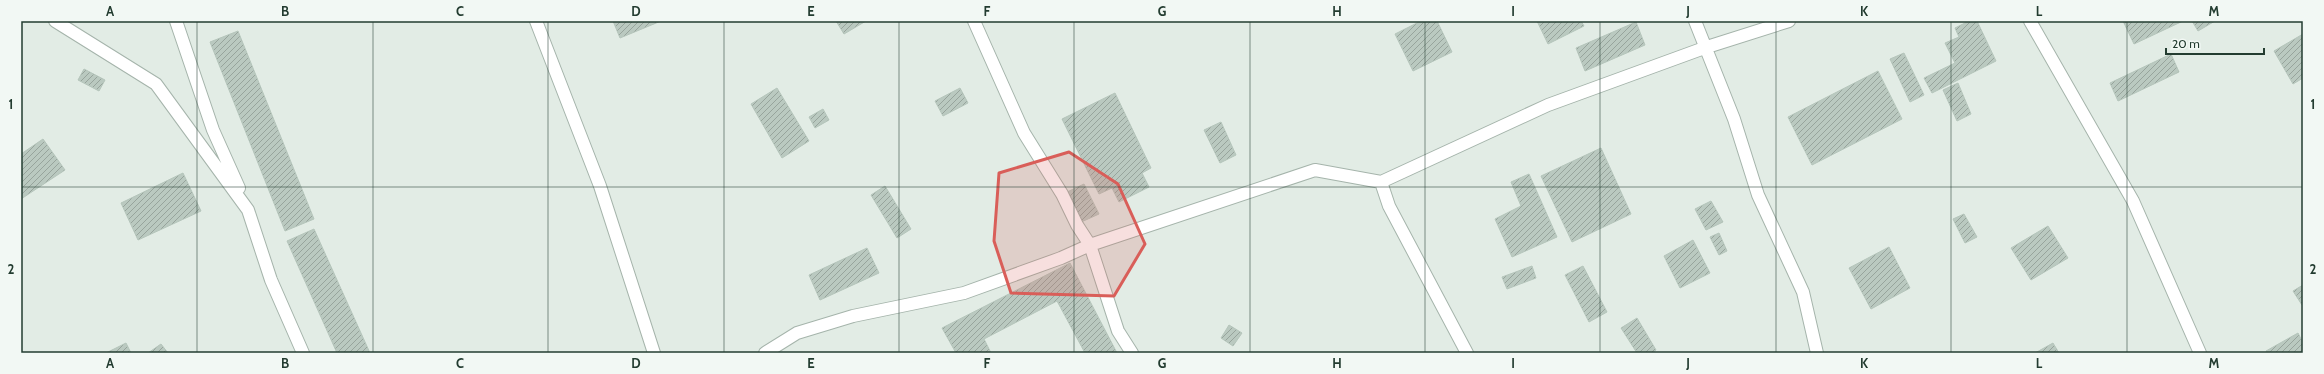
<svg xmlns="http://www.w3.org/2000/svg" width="2324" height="374" font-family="Cabin,sans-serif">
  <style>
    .building { fill: url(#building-hatch); stroke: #b5c5bb }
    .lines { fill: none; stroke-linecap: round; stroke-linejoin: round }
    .street-casing { stroke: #a5b4ab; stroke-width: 14 }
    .street { stroke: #fff; stroke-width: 12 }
    .marked { fill: #d95e59; fill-opacity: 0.2; stroke: #d95e59; stroke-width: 3; stroke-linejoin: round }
    .grid { fill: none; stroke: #233c30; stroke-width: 1; stroke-opacity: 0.55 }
    .neatline { fill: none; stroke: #233c30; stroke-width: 1.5 }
    .grid-label { font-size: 13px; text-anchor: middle; font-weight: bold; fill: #233c30 }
  </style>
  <defs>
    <pattern id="building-hatch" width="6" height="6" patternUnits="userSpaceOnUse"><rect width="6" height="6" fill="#bac9c0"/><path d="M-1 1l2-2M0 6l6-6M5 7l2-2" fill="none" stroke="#97a49c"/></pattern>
  </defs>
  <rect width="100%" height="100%" fill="#e2ece5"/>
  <path class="building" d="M613,21H661L620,38Z
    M836,21H866L844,34Z
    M1421,21H1437L1452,52L1413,71L1395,34Z
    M1537,21H1581L1584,26L1548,44Z
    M1969,21H1977L1996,61L1932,93L1924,78L1955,63L1945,43L1959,37L1955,28Z
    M2123,21H2183L2134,44Z
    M2192,21H2215L2198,31Z
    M1636,22L1645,45L1585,71L1576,48Z
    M238,31L314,219L285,231L210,42Z
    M2303,34V78L2293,84L2274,51Z
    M1904,53L1924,95L1910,102L1890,59Z
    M2171,54L2179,72L2118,101L2110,83Z
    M84,69L105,80L99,91L78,80Z
    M1878,71L1902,119L1812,165L1788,117Z
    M1958,83L1971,114L1957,121L1943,90Z
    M777,88L809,141L782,158L751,104Z
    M960,88L968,103L943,116L935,101Z
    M1115,93L1151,168L1142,173L1149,187L1119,202L1112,188L1099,194L1062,119Z
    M823,109L829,120L815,128L809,117Z
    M1221,122L1236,155L1220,163L1204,130Z
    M43,139L65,170L21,199V154Z
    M1601,148L1631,214L1572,242L1541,176Z
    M183,173L201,211L138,240L121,203Z
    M1529,174L1557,237L1512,257L1495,219L1521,206L1511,182Z
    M1084,184L1099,214L1079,223L1065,193Z
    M885,186L911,229L897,238L871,195Z
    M1711,201L1723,222L1706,230L1695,209Z
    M1964,214L1977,237L1965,243L1953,219Z
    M2048,226L2068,258L2031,280L2011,248Z
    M314,229L370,353H337L287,241Z
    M1719,233L1727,251L1719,255L1710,237Z
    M1693,240L1710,273L1680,288L1664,256Z
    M1889,247L1910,288L1871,309L1849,268Z
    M867,248L879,273L820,300L809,275Z
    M1070,263L1117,353H1085L1057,301L984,339L991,353H956L942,328Z
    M1532,266L1536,278L1507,289L1502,277Z
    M1583,266L1607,312L1589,322L1565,275Z
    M2303,285V304L2302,305L2293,291Z
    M1637,318L1656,350L1652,353H1637L1621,328Z
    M1229,325L1242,333L1233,346L1221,338Z
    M2298,333L2303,343V353H2267L2266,351Z
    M126,343L131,353H106Z
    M2053,343L2059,353H2035Z
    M161,344L168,353H148Z"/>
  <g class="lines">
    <g class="street-casing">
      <path id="street" d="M55,21L156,84L248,210L271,280L303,353
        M176,21L213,130L239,188
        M536,21L600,186L654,353
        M974,21L1024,133L1062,194L1077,225L1090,245L1118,331L1132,353
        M1695,21L1734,119L1758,195L1803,292L1817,353
        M2030,21L2133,201L2200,353
        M1381,182L1389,206L1467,353
        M765,353L797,333L853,316L964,293L1061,258L1090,245L1315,170L1381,182L1548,105L1707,47L1789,21"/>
    </g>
    <use href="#street" class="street"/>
  </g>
  <path class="marked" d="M1069,152L1118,184L1145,244L1114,296L1011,293L994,241L999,173Z"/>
  <path class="grid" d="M197,21V353M373,21V353M548,21V353M724,21V353M899,21V353M1074,21V353M1250,21V353M1425,21V353M1600,21V353M1776,21V353M1951,21V353M2127,21V353M21,187H2303"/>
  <rect width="2324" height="374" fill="none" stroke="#f2f8f4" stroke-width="44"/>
  <path d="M2166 48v6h98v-6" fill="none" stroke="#233c30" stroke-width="2"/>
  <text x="2172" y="48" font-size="12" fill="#233c30" stroke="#f2f8f4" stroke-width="3" paint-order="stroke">20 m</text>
  <rect x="22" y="22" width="2280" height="330" class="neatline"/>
  <g class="grid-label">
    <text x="110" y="16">A</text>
    <text x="285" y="16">B</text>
    <text x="460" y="16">C</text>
    <text x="636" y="16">D</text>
    <text x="811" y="16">E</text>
    <text x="987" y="16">F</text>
    <text x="1162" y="16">G</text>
    <text x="1337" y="16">H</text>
    <text x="1513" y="16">I</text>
    <text x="1688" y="16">J</text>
    <text x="1864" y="16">K</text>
    <text x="2039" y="16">L</text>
    <text x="2214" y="16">M</text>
    <text x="11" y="109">1</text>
    <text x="2313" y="109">1</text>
    <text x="11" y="274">2</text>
    <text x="2313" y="274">2</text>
    <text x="110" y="368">A</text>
    <text x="285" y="368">B</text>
    <text x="460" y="368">C</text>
    <text x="636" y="368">D</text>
    <text x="811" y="368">E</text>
    <text x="987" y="368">F</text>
    <text x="1162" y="368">G</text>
    <text x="1337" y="368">H</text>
    <text x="1513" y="368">I</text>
    <text x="1688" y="368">J</text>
    <text x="1864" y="368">K</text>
    <text x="2039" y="368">L</text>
    <text x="2214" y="368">M</text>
  </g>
</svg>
